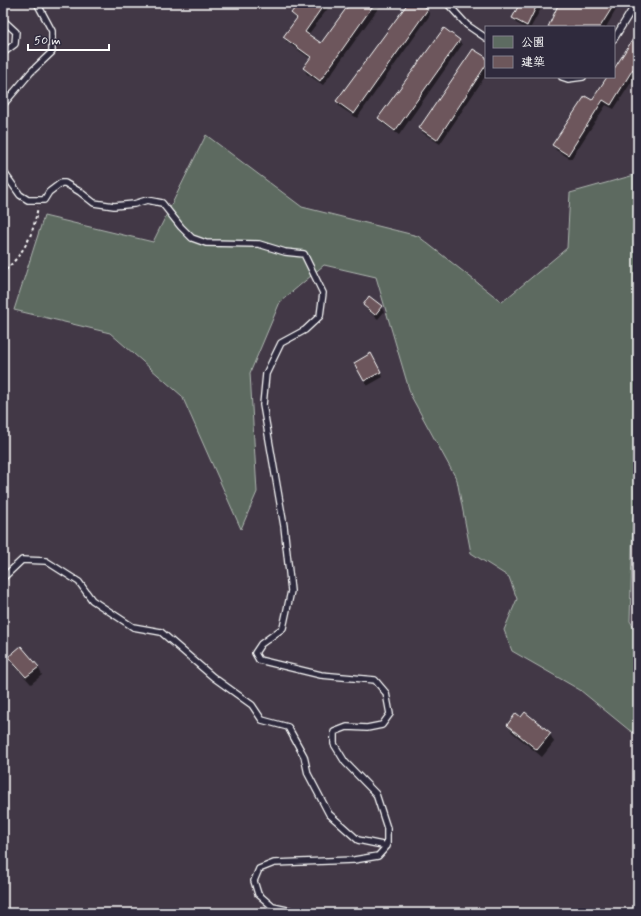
<svg xmlns="http://www.w3.org/2000/svg" width="641" height="916" font-family="Mynerve,'LXGW WenKai TC',sans-serif">
  <style>
    .green { fill: #5d6b61; stroke: #aeb5b0 }
    .shadow { fill: #0007 }
    .building { fill: #6d575b; stroke: #fff }
    .lines { fill: none; stroke-linecap: round; stroke-linejoin: round }
    .service-casing { stroke: #fff; stroke-width: 8 }
    .path { stroke: #fff; stroke-width: 2; stroke-dasharray: 3 3; stroke-linecap: butt }
    .service { stroke: #2f2a3d; stroke-width: 5.5 }
  </style>
  <rect width="100%" height="100%" fill="#423846"/>
  <filter id="ink" filterUnits="userSpaceOnUse"><feTurbulence type="fractalNoise" baseFrequency=".025" numOctaves="2"/><feDisplacementMap in="SourceGraphic" scale="8" xChannelSelector="R" yChannelSelector="G"/><feConvolveMatrix kernelMatrix="1 2 1 2 8 2 1 2 1" color-interpolation-filters="sRGB"/></filter>
  <g filter="url(#ink)">
    <path class="green" d="M206,135L302,207L418,236L502,302L567,248L570,193L638,174V507L633,519L630,621L638,635V735L629,730L580,690L512,651L504,630L517,599L509,577L471,553L457,480L411,396L376,277L324,265L280,302L250,373L257,492L241,529L182,396L110,333L14,310L44,216L153,242Z"/>
    <path class="shadow" d="M300,3H332L308,35L321,44L351,3H382L323,85L307,74L304,69L311,59L287,42L284,37L297,20L292,14Z
      M409,3H418L427,10L430,15L357,118L340,107L337,102Z
      M521,3H544L531,27H524L516,23L513,18Z
      M596,3H620L606,27H582Z
      M638,32V72L614,109L606,105L571,159L556,150L553,145L593,102L609,77H614V69Z
      M459,40L462,45L399,135L382,123L379,118Z
      M486,58V75L440,144L423,133L420,128Z
      M364,305L381,307L384,312L378,319L367,310Z
      M371,355L383,377L367,386L355,363Z
      M10,657L38,667L42,675L31,684L14,665Z
      M521,719L550,734L554,742L542,757L512,732L508,725Z"/>
    <path class="building" d="M299,3H325L305,32L321,43L350,3H375L320,81L303,68L311,57L283,37L297,18L291,13Z
      M408,3H419L428,9L354,114L336,101Z
      M520,3H538L527,26L512,18Z
      M559,3H615L600,27H548Z
      M444,28L460,40L395,131L378,118Z
      M638,31V65L634,70L633,69L611,105L603,100L568,155L552,145L585,96L592,100L607,77H614V69Z
      M473,49L486,57V65L437,140L419,128Z
      M369,296L382,306L375,315L363,305Z
      M371,353L381,372L364,381L354,363Z
      M21,646L39,667L26,677L8,657Z
      M525,712L551,733L537,750L507,725L516,713L521,717Z"/>
    <g class="lines">
      <g class="service-casing">
        <path id="service" d="M447,3L467,25L486,38
          M3,20L16,32L15,44L3,53
          M614,39L636,3
          M562,77L568,79L583,77
          M3,105L31,72L52,52V31L37,3
          M3,171L20,195L28,200H44L49,192L61,183H65L80,192L94,203L114,206L134,204L147,200L162,203L181,227L192,238L206,243L259,244L285,252L304,254L323,293L320,316L305,330L281,343L266,374L263,405L284,526L291,591L283,628L261,644L255,653L259,660L321,675L375,680L386,693L390,714L382,725L367,728L347,727L334,732V744L345,762L376,794L387,828V846L378,856L354,860L274,863L259,869L254,881L258,894L273,907L301,913
          M3,578L22,560L46,561L79,582L92,600L133,627L161,632L213,677L252,705L262,720L288,727L304,756L308,774L329,814L358,840L387,846"/>
      </g>
      <path class="path" d="M3,317C11,311 1,283 5,272C7,268 16,260 19,255C31,239 34,227 38,207"/>
      <use href="#service" class="service"/>
    </g>
  </g>
  <rect width="641" height="916" fill="none" stroke="#2f2a3d" stroke-width="16"/>
  <rect x="8" y="8" width="625" height="900" fill="none" stroke="#fff" stroke-width="1.5" filter="url(#ink)"/>
  <rect x="485" y="26" width="130" height="52" fill="#2f2a3d" stroke="#827f8b"/>
  <rect x="493" y="36" width="20" height="12" fill="#5d6b61" stroke="#827f8b"/>
  <text x="521" y="46" font-size="12" fill="#ffffff">公園</text>
  <rect x="493" y="56" width="20" height="12" fill="#6d575b" stroke="#827f8b"/>
  <text x="521" y="66" font-size="12" fill="#ffffff">建築</text>
  <path d="M28 44v6h81v-6" fill="none" stroke="#ffffff" stroke-width="2"/>
  <text x="34" y="44" font-size="12" fill="#ffffff" stroke="#2f2a3d" stroke-width="3" paint-order="stroke">50 m</text>
</svg>
